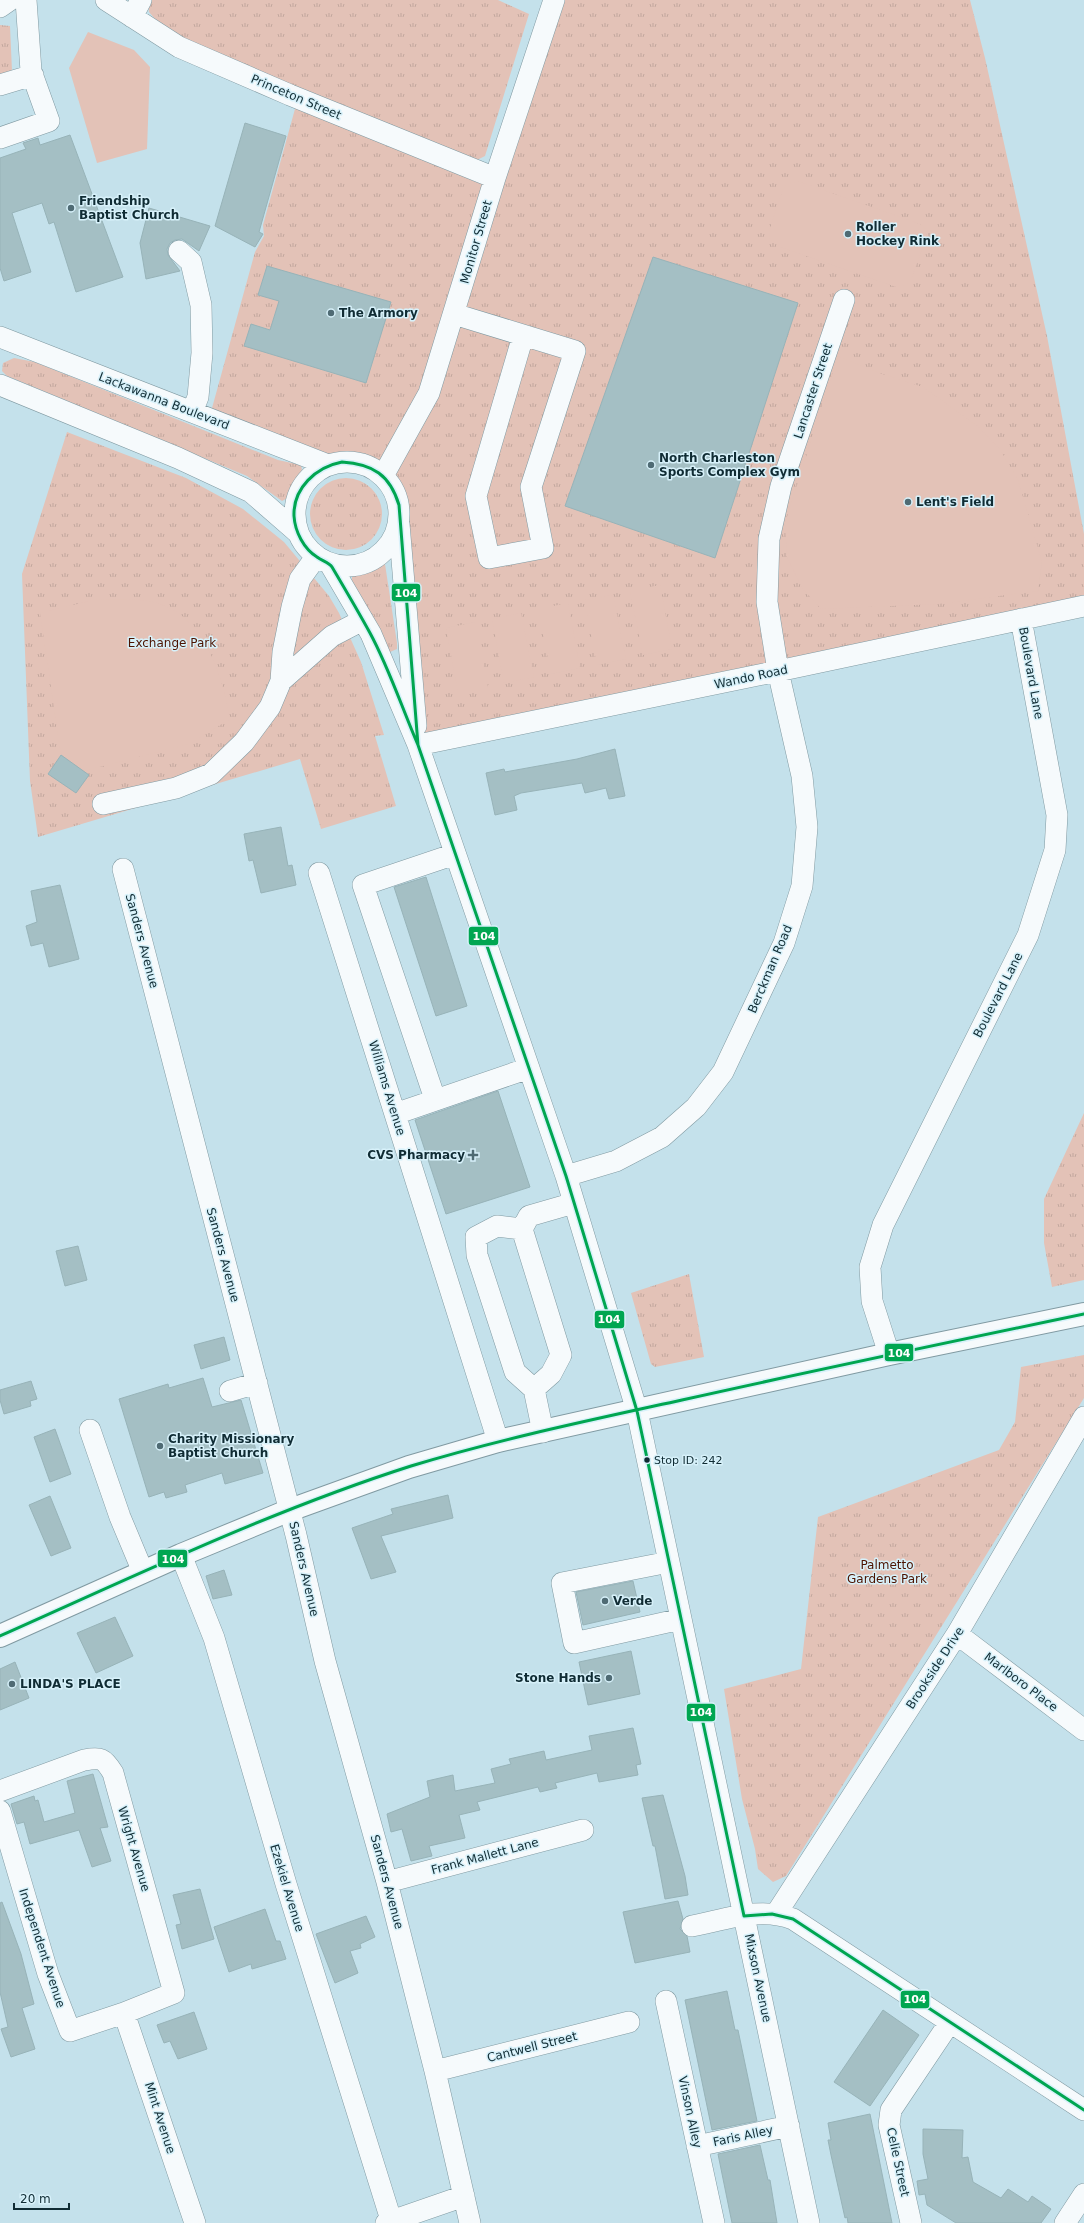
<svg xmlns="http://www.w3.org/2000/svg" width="1084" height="2223" font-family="'DejaVu Sans',sans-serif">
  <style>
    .grass { fill: url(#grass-tufts) }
    .garden { fill: #e3c2b7 }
    .building { fill: #a4bfc4; stroke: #97b3b8 }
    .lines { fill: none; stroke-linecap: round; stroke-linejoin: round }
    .minor-casing { stroke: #809aa2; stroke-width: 22 }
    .major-casing { stroke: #809aa2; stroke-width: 24 }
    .minor { stroke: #f6fafc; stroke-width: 21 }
    .major { stroke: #f6fafc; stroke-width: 22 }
    .bus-1-casing { stroke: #d7f1fa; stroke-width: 6 }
    .bus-1 { stroke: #00a651; stroke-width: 3 }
    .poi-dot { fill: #4f6b74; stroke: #d7f1fa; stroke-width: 1.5 }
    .bus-dot { fill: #102c34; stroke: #d7f1fa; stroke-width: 1.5 }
    .labels { text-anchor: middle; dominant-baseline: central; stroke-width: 3; stroke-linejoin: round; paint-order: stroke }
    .bus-label { font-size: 11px; fill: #102c34; stroke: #d7f1fa; text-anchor: start }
    .street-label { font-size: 12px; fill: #102c34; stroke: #d7f1fa }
    .poi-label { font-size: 12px; font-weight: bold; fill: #102c34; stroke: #d7f1fa; text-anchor: start }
    .park-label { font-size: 12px; fill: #4d1300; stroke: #d7f1fa }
    .line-badge { stroke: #d7f1fa; stroke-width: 1.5 }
    .badge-label { font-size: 11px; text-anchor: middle; font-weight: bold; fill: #fff }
  </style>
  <defs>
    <pattern id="grass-tufts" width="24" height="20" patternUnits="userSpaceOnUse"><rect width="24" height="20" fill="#e3c2b7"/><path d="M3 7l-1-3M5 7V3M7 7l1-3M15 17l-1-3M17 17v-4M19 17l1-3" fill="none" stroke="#c2a79e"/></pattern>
  </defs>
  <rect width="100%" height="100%" fill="#c4e1eb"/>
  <path class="grass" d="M148,0H498L529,14L485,156L477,160L219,56L161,26L149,12Z
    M558,0H970L985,58L1047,336L1084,534V606L418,745L399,505C387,470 364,457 328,465L209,419L255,252L264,236L263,225L298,98L495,178Z
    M0,25L10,26L12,71L0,75Z
    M14,358L35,362L278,460L301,465L302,470L294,483L288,498L282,501L247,476L7,376L2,371L3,363Z
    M67,432L186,478L243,509L284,542L329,596L339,613L361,662L384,735L375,736L396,806L321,829L300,759L38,837L30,781L22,574Z
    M310 514a36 36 0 1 1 72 0a36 36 0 1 1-72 0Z
    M385,564L397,643V649L390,652L386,649L364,601L352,581V574Z
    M1084,1113V1280L1052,1287L1044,1243V1199Z
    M689,1274L704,1357L655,1367L651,1364L631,1293Z
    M1084,1355V1398L786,1876L773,1882L758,1869L755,1849L742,1799L724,1689L801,1669L818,1517L999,1450L1015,1422L1021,1367Z"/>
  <path class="garden" d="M88,32L134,50L150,67L147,149L97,163L69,68Z
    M798,181L920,224L926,229L927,236L912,277L907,284L896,287L780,247L770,239L769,231L783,189L787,184Z
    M838,356L882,374L923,387L980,428L1001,451L1018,480L1042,562L1038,591L938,604L821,609L802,588L787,557L785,523Z
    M660,585L672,649L643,655L630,591Z
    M613,595L626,659L597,665L584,600Z
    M98,599C119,600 145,597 165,606C207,623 223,679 230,719L189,744L84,771L61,755L40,613Z
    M568,603L580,668L551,674L538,609Z
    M521,613L534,677L504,683L492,619Z
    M475,622L488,687L458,693L446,628Z"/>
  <path class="building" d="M245,123L286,136L259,232L263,234L255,247L215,226Z
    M70,135L123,277L76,292L54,222L49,224L42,203L12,213L31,272L4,281L0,268V158L26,149L23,143L38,138L40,145Z
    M149,208L210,226L199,251L182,239L175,240L170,243L167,249L168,255L180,271L146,279L140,243Z
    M653,257L798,303L715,558L565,506Z
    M267,266L391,302L366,383L244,346L251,324L270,330L279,301L258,295Z
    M615,749L625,796L609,799L606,788L585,793L582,783L521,793L514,796L517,810L495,815L486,773L504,769L505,772L577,759Z
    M61,755L89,775L76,793L48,774Z
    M281,827L288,866L292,865L296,885L261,893L253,860L249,861L244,834Z
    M426,877L467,1006L436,1016L394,887Z
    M60,885L79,959L49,967L43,943L31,946L26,926L37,922L31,891Z
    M498,1091L530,1187L446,1214L415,1120Z
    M78,1246L87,1280L65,1286L56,1251Z
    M224,1337L230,1360L201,1369L194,1345Z
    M203,1378L212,1407L241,1400L263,1473L225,1484L222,1473L185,1485L187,1492L166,1498L164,1492L149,1497L119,1399L168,1384L169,1388Z
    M31,1381L37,1399L30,1401L31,1406L4,1414L0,1400V1390Z
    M55,1429L71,1474L50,1482L34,1437Z
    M448,1495L453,1518L381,1536L396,1572L371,1579L352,1528L393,1514L391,1509Z
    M50,1496L71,1548L51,1556L29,1505Z
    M224,1570L232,1595L213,1599L206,1576Z
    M633,1581L640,1612L583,1625L576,1592Z
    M115,1617L133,1656L96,1673L77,1633Z
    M631,1651L640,1694L588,1705L579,1662Z
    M15,1662L29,1698L0,1710V1669Z
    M633,1728L641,1764L636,1765L638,1775L599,1782L597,1773L555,1783L557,1788L540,1792L538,1787L477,1802L480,1810L459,1815L465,1838L429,1846L432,1856L411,1861L402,1829L391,1832L387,1814L430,1797L427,1781L453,1775L455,1791L495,1783L491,1769L511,1764L509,1759L544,1751L546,1760L592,1750L589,1736Z
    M93,1774L108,1827L100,1828L111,1861L92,1867L79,1830L30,1844L24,1822L17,1824L11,1804L34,1796L35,1801L38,1800L44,1822L75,1813L67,1781Z
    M663,1795L685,1876L688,1895L665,1899L655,1846H653L642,1798Z
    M200,1889L214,1939L182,1949L176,1925L181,1924L173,1895Z
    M678,1901L683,1919L680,1929L687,1936L690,1952L635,1963L623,1912Z
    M2,1902L21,1954L34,2004L22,2008L35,2049L11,2057L1,2029L8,2027L0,1992V1903Z
    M265,1909L276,1941H280L286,1959L252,1969L251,1964L229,1972L214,1927Z
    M366,1916L375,1937L360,1944L361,1948L350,1951L358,1973L335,1983L316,1934Z
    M727,1991L735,2030H738L757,2121L712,2130L685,2000Z
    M883,2010L919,2035L870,2106L834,2082Z
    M194,2012L207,2049L178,2059L170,2041L164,2043L157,2025Z
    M870,2114L892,2223H848L847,2217L845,2218L831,2155L828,2140H831L828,2123Z
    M923,2129L963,2130L962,2158L968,2157L973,2182L1001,2198L1008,2189L1028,2202L1032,2196L1051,2209L1041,2223H956L927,2205L925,2194L919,2195L917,2181L928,2179L923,2154Z
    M760,2145L768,2180H770L777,2223H732L718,2154Z"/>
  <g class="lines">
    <g class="minor-casing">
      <path id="minor" d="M106,0L179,47L290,95L495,178
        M0,7L10,0
        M132,17L141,0
        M0,85L33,75
        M0,138L49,121L31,71L26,0
        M179,251L191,262L201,305L202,353L198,397L192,412
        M454,314L575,351L531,487L543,548L489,558L476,496L523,336
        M0,337L328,465
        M0,385L178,458L251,492L297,532
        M295 514a52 52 0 1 1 104 0a52 52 0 1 1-104 0Z
        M383,476L429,393L495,178L554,0
        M399,524L416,726
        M330,564L371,634L418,745L566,1176L637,1411L809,2223
        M281,681L332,636L363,620
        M418,745L778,671L1084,606
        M103,804L176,788L211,774L244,742L270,707L281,681L283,652L292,607L300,579L316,557
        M123,869L296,1535L325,1661L387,1882L435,2071L470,2223
        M319,873L498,1441
        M435,1099L363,885L455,854
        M395,1114L529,1068
        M566,1176L616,1161L662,1137L696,1107L723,1072L784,943L802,886L807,827L802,776L778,671L767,602L769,539L781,486L844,300
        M522,1229L497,1226L476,1237L477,1255L515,1372L534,1389
        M889,1354L872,1301L870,1267L883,1225L1028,935L1055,850L1057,815L1021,619
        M230,1391L257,1383
        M90,1430L120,1517L143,1572
        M543,1432L534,1389L551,1374L561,1355L522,1229L529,1216L574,1203
        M181,1555L214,1638L286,1884L392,2223
        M669,1562L562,1583L574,1643L681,1619
        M957,1634L1084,1730
        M0,1791L84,1760C101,1757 104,1758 113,1773L174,1993L124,2013L70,2031L48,1974L0,1811
        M387,1882L583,1830
        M776,1914L957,1634L1084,1417
        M692,1926C724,1920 761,1906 793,1919L1084,2110
        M666,2001L714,2223
        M124,2013L195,2223
        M435,2071L629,2022
        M697,2146L789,2126
        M386,2223L464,2196
        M911,2223L889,2125L891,2110L950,2022
        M1065,2223L1084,2194"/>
    </g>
    <g class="major-casing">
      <path id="major" d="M0,1636L181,1555L290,1510L409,1467L498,1441L889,1354L1084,1314"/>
    </g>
    <use href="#minor" class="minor"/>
    <use href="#major" class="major"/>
    <g class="bus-1-casing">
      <path id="bus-1" d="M342,462C373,464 390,475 399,505L418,745C402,708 389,668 370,633C358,611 345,589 332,567C329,562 322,561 317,557C304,549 295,532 294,516C293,488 316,467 342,462Z
        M418,745L566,1176L637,1411L744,1916L772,1914L793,1919L1084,2110
        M0,1636C135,1576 270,1511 411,1466C500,1439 591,1420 682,1400C816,1370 950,1342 1084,1314"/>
    </g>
    <use href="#bus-1" class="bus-1"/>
  </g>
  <g class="poi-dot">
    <circle cx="71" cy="208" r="4"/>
    <circle cx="848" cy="234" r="4"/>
    <circle cx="331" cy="313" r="4"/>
    <circle cx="651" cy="465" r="4"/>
    <circle cx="908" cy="502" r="4"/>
    <path d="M471 1149h4v4h4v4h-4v4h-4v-4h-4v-4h4z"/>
    <circle cx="160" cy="1446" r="4"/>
    <circle cx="605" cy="1601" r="4"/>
    <circle cx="609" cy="1678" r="4"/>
    <circle cx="12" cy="1684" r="4"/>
  </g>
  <circle class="bus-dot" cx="647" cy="1460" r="3.5"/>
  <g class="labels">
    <g class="bus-label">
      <text x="654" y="1460">Stop ID: 242</text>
    </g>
    <g class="street-label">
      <text transform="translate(296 97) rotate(23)">Princeton Street</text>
      <text transform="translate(476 242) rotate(-74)">Monitor Street</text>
      <text transform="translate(813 391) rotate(-72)">Lancaster Street</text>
      <text transform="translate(164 401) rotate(21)">Lackawanna Boulevard</text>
      <text transform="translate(1031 673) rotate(80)">Boulevard Lane</text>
      <text transform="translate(751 677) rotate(-12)">Wando Road</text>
      <text transform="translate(142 941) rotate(75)">Sanders Avenue</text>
      <text transform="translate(770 969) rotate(-67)">Berckman Road</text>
      <text transform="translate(998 995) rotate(-63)">Boulevard Lane</text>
      <text transform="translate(387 1088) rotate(73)">Williams Avenue</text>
      <text transform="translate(223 1255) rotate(75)">Sanders Avenue</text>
      <text transform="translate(304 1569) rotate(77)">Sanders Avenue</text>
      <text transform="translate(935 1668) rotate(-57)">Brookside Drive</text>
      <text transform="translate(1021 1682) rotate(37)">Marlboro Place</text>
      <text transform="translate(134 1849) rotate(74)">Wright Avenue</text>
      <text transform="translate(485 1856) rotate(-15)">Frank Mallett Lane</text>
      <text transform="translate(387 1882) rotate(75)">Sanders Avenue</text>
      <text transform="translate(287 1888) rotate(73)">Ezekiel Avenue</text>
      <text transform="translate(42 1948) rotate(72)">Independent Avenue</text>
      <text transform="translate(758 1978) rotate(78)">Mixson Avenue</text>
      <text transform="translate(532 2047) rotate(-14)">Cantwell Street</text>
      <text transform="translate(690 2112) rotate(78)">Vinson Alley</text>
      <text transform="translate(160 2118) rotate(72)">Mint Avenue</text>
      <text transform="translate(743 2136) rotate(-12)">Faris Alley</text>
      <text transform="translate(898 2162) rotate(78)">Celie Street</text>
    </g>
    <g class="poi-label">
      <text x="79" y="201">Friendship<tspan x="79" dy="14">Baptist Church</tspan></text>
      <text x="856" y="227">Roller<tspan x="856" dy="14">Hockey Rink</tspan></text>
      <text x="339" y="313">The Armory</text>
      <text x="659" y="458">North Charleston<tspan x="659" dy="14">Sports Complex Gym</tspan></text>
      <text x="916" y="502">Lent's Field</text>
      <text x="465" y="1155" text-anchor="end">CVS Pharmacy</text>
      <text x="168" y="1439">Charity Missionary<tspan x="168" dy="14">Baptist Church</tspan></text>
      <text x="613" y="1601">Verde</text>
      <text x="601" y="1678" text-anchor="end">Stone Hands</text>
      <text x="20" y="1684">LINDA'S PLACE</text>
    </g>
    <g class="park-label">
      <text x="172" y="643">Exchange Park</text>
      <text x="887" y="1565">Palmetto<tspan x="887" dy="14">Gardens Park</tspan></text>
    </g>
  </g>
  <g class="line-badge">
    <rect x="391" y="583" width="30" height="19" rx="4" fill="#00a651"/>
    <rect x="468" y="926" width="31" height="20" rx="4" fill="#00a651"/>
    <rect x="594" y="1310" width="31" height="19" rx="4" fill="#00a651"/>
    <rect x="884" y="1343" width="30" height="19" rx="4" fill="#00a651"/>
    <rect x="157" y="1549" width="31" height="19" rx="4" fill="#00a651"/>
    <rect x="686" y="1703" width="30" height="19" rx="4" fill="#00a651"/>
    <rect x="900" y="1990" width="30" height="19" rx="4" fill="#00a651"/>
  </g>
  <g class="badge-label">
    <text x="406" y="597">104</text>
    <text x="484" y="940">104</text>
    <text x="609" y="1323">104</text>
    <text x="899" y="1357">104</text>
    <text x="173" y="1563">104</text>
    <text x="701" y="1716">104</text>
    <text x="915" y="2003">104</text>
  </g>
  <path d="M14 2203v6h55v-6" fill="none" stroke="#102c34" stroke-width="2"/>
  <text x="20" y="2203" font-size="12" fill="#102c34" stroke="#d7f1fa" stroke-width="3" paint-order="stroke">20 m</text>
</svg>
